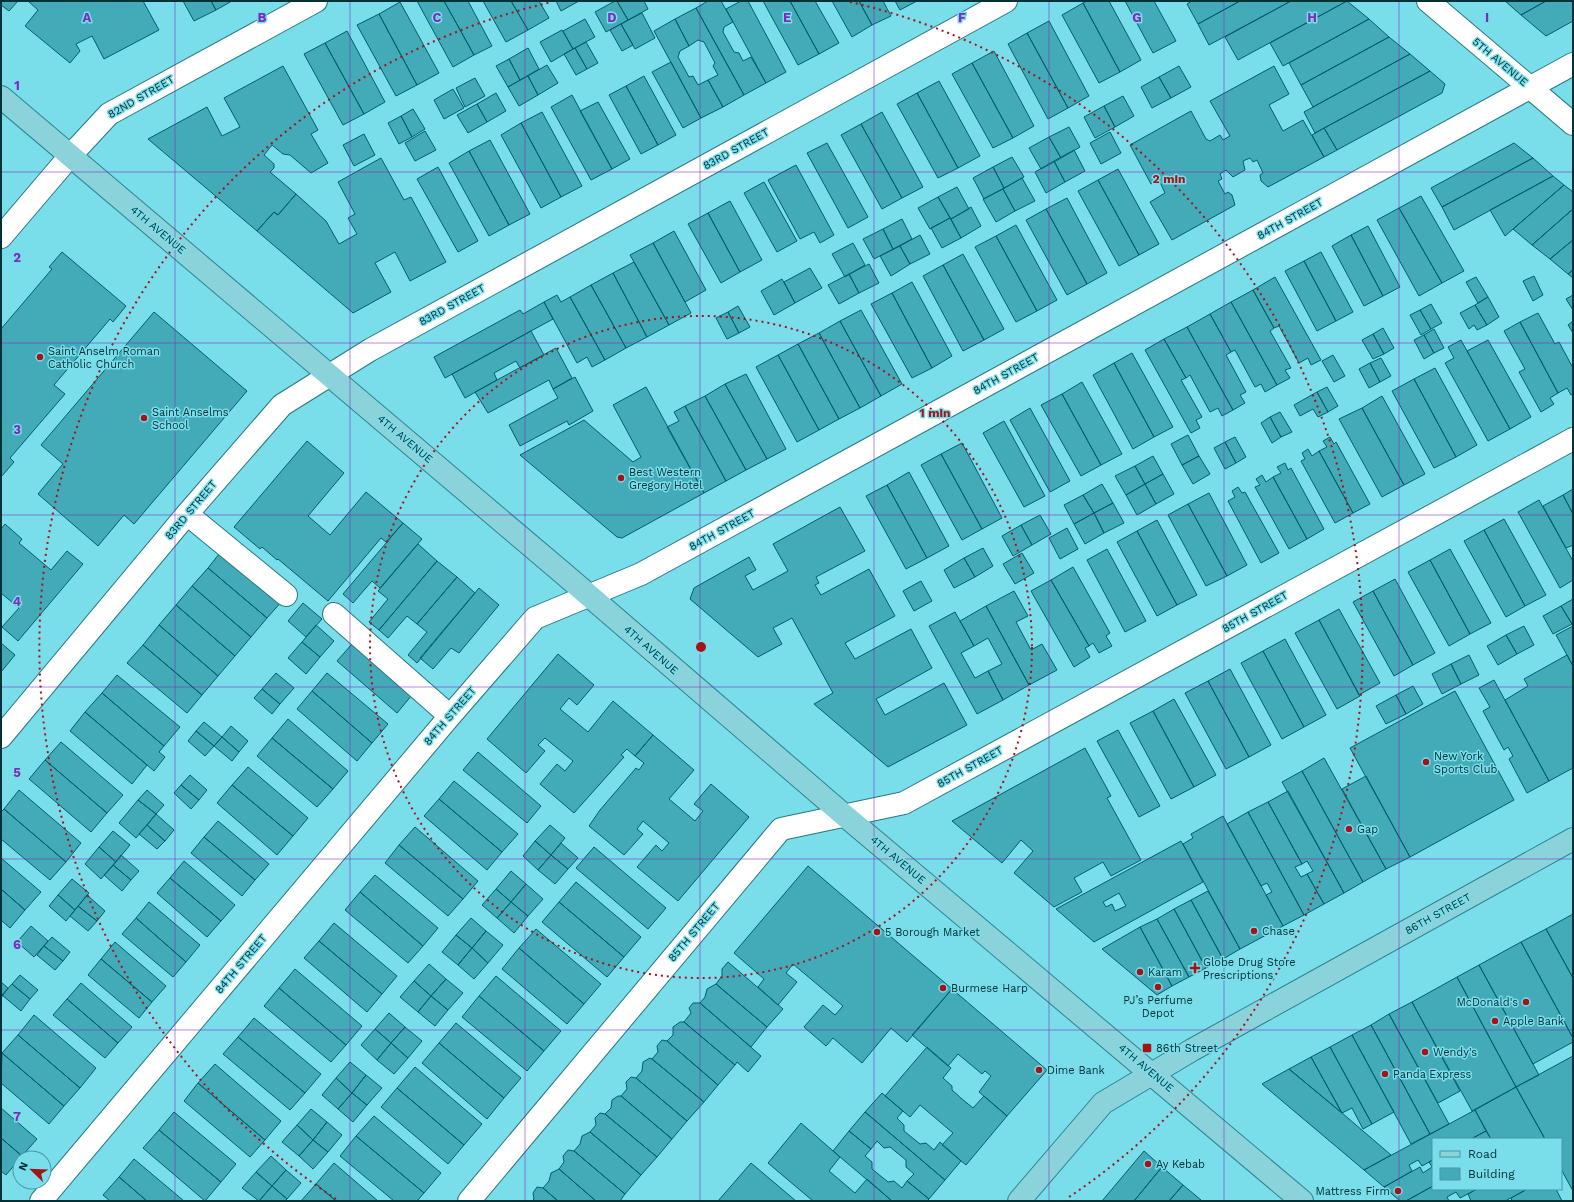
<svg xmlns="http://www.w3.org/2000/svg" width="1574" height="1202" font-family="'Work Sans',sans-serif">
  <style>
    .building { fill: #43aab7; stroke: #006069; fill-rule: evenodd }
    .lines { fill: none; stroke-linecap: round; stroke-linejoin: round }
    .minor-casing { stroke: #297982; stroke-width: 24 }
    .major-casing { stroke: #298692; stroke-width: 24 }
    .minor { stroke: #fff; stroke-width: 22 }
    .major { stroke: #8bd3db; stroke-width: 22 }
    .grid { fill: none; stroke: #7b2cbf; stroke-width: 1; stroke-opacity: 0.55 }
    .ring { fill: none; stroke: #a71218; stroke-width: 2; stroke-dasharray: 2 4 }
    .poi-dot { fill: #a71218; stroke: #79ddea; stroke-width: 1.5 }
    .labels { text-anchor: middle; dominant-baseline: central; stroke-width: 3; stroke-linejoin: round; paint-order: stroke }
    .street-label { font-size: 11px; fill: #013036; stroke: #79ddea }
    .poi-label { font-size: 11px; fill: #013036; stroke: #79ddea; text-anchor: start }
    .grid-label { font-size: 13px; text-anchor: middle; font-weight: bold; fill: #7b2cbf; stroke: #79ddea; stroke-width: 3; stroke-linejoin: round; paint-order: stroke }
    .centre { fill: #a71218; stroke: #79ddea; stroke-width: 2 }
    .ring-label { font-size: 12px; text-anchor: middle; font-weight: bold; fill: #a71218; stroke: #79ddea; stroke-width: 3; stroke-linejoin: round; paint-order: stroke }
  </style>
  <rect width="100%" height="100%" fill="#79ddea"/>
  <path class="building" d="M1,1H18L9,11L1,5Z
    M28,1H143L159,30L104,59L92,36L76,44L80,51L70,63L25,26L38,10Z
    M183,1H211L216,10L194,21Z
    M211,1H232L216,10Z
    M417,1H444L474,55L453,67Z
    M444,1H468L492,46L474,55Z
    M483,1H511L528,30L506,42Z
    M511,1H539L549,18L528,30Z
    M556,1H579L561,11Z
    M615,1H617L628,20L606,32L595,12Z
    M617,1H644L648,9L628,20Z
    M708,1H721L733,22L724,27L723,32L734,52L739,53L743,61L751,57L766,83L744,95L696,8Z
    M741,1H748L786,72L766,83L726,9Z
    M763,1H790L819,54L798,65Z
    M790,1H815L839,43L819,54Z
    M832,1H859L872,25L852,37Z
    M859,1H883L891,16L872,25Z
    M895,1H917L900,10Z
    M1087,1H1109L1141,60L1120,72L1083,3Z
    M1125,1H1154L1176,41L1153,53Z
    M1192,1H1240L1198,24L1187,4Z
    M1240,1H1291L1209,45L1198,24Z
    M1291,1H1347L1238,60L1225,37Z
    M1347,1L1369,19L1283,66L1270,43Z
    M1505,1H1546L1521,15Z
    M1546,1H1573V21L1546,36L1521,15Z
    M400,2L439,73L417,85L379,14Z
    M1083,3L1120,72L1099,83L1062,15Z
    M696,8L744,95L723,107L708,80L718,75L713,66L715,63L704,42L698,40L689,46L675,19Z
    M642,13L655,38L635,49L621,24Z
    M379,14L417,85L396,96L357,25Z
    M585,19L595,37L573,49L563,31Z
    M675,19L689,46L680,51L678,57L689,77L693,76L698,85L708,80L723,107L701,118L654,31Z
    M1369,19L1389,37L1301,85L1289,63Z
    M1049,21L1089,96L1068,108L1027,33Z
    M621,24L633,45L622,51L610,30Z
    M562,30L573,49L551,62L540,42Z
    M347,31L385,102L364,114L325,43Z
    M1027,33L1068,108L1048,119L1008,44Z
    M1389,37L1410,54L1313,107L1301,85Z
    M586,42L598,63L587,69L575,48Z
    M325,43L364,114L343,125L304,54Z
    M528,48L539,69L520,80L509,59Z
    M575,48L587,69L576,75L564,54Z
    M994,51L1034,126L1013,138L972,63Z
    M1410,54L1430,71L1315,133L1304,112Z
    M509,59L520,80L508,87L496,66Z
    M671,62L701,118L683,128L652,72Z
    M972,63L1013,138L993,148L952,74Z
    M547,65L558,83L538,95L528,76Z
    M283,66L318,130L311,134L328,163L311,173L290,155L283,154L272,145L264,155L274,164V168L270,172L296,194L278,215L274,212L257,231L148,139L207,107L222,136L240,127L224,98Z
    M1179,66L1191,87L1171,98L1159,77Z
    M1274,66L1289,94L1269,105L1283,131L1303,120L1324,157L1268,187L1261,181L1260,175L1263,173L1257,160L1253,162L1250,158L1243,161L1245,170L1233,177L1226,170L1220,174L1222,179L1218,181L1225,194L1228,192L1232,195L1235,205L1172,240L1150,202L1165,193L1159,180L1151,184L1130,145L1191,111L1206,139L1210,141L1220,135L1223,140L1230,136L1210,101Z
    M1430,71L1445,84L1442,93L1337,150L1324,128Z
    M528,76L538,95L519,106L508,87Z
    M644,76L676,135L658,145L626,86Z
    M1159,77L1171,98L1152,108L1141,87Z
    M475,78L485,96L465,107L456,88Z
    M939,81L980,156L958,168L917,93Z
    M626,86L658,145L641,154L609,95Z
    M453,89L464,108L444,119L434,100Z
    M496,93L506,111L487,122L477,104Z
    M917,93L958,168L938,178L897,104Z
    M572,95L612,169L591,180L551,107Z
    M1123,96L1134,116L1115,127L1104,106Z
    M598,102L630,159L612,169L580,111Z
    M477,104L487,122L468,133L457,115Z
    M1104,106L1115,127L1095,138L1084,117Z
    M413,109L425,129L412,137L401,116Z
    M542,112L582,186L561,197L521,123Z
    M882,112L923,187L902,198L861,124Z
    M401,116L412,137L399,144L388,123Z
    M521,123L561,197L541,208L501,135Z
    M861,124L902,198L882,209L841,135Z
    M1069,127L1080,147L1061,158L1049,137Z
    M1324,128L1337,150L1324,157L1312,135Z
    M425,131L436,150L415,161L405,143Z
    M1110,132L1121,153L1101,164L1090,143Z
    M364,134L375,155L354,166L343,145Z
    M1049,137L1061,158L1041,169L1029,148Z
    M490,140L530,214L509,225L469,151Z
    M827,143L868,217L848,228L807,153Z
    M1514,143L1533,158L1442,207L1431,188Z
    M1074,150L1085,171L1065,182L1054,161Z
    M469,151L509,225L489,236L449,163Z
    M1012,157L1024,177L1004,188L993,167Z
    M381,158L404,200L411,197L446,262L410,281L395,252L375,263L391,292L353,313L257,231L274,212L278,215L296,194L326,221L339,244L357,234L348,218L355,214L338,182Z
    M1533,158L1553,176L1454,230L1442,207Z
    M1054,161L1065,182L1046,193L1035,172Z
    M796,165L834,235L820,243L814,232L800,239L768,180Z
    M438,167L478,241L458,252L417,179Z
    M993,167L1004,188L984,199L973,178Z
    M1118,169L1159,244L1139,255L1098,180Z
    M1553,176L1564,185L1505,236L1490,210Z
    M1022,178L1035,201L1015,211L1003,189Z
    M1098,180L1139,255L1119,266L1078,191Z
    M764,182L797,241L777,252L744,193Z
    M1564,185L1573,192V209L1532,245L1513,229Z
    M957,187L969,209L951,219L938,197Z
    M1003,189L1015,211L996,222L983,199Z
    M1421,196L1464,271L1442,283L1399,208Z
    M938,197L950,218L930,229L918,208Z
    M1067,198L1107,273L1087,284L1046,209Z
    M730,201L762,260L740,272L708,213Z
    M971,207L981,226L961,238L951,219Z
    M1399,208L1442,283L1419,296L1377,220Z
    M1046,209L1087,284L1067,295L1026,220Z
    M1573,209V240L1550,259L1532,245Z
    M708,213L740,272L721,283L688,224Z
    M950,218L961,238L942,248L931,228Z
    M902,219L912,239L893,249L883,229Z
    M1016,225L1057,300L1037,311L996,236Z
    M1368,226L1400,287L1383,296L1351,235Z
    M883,229L893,249L874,259L863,239Z
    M674,231L706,290L685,302L653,243Z
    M920,235L930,254L910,264L900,246Z
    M1351,235L1383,296L1364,306L1332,246Z
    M996,236L1037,311L1016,322L975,247Z
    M1573,240V270L1568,274L1550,259Z
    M653,243L691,313L669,325L630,255Z
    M853,243L865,265L845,277L832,254Z
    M900,246L910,264L891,276L880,256Z
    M62,252L126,306L113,322L110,319L54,385L65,394L10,458L14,462L1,477V329L52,269L49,267Z
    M1321,252L1353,312L1336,321L1304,261Z
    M963,254L1004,329L984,340L943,265Z
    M1304,261L1336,321L1317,331L1285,271Z
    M634,262L669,325L647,337L613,273Z
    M869,264L879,283L859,293L849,274Z
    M943,265L984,340L963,351L923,276Z
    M810,268L822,288L795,303L784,282Z
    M1573,270V278L1568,274Z
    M613,273L647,337L626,348L591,285Z
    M849,274L859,293L839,304L828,285Z
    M1534,276L1543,295L1533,301L1523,281Z
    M1275,277L1321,360L1311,365L1308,358L1299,363L1279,326L1274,328L1253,290Z
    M1476,277L1488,297L1478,303L1466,282Z
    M782,279L795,303L774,315L761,291Z
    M912,282L952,356L932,368L892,293Z
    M591,285L626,348L605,360L570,297Z
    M1253,290L1274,328L1270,331L1291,368L1285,370L1290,378L1277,385L1231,302Z
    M892,293L932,368L912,378L871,304Z
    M557,295L561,302L570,297L605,360L592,367L587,357L577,363L544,302Z
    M1573,295V310L1566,299Z
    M1488,297L1499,317L1487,325L1475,305Z
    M544,302L553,319L445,378L434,357L520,310L523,314Z
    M1231,302L1277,385L1265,392L1261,384L1255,387L1235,350L1231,352L1210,314Z
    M1431,304L1442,323L1431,329L1420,310Z
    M1475,305L1487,325L1477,330L1474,325L1469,329L1460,313Z
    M738,306L750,327L739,333L728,312Z
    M861,310L902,384L881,396L840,321Z
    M1420,310L1431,329L1421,335L1410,315Z
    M154,312L247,391L134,524L124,515L98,546L38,494L63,464L41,445Z
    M728,312L739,333L727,339L716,318Z
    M1538,313L1555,344L1559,342L1573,368V394L1571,395L1567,388L1558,393L1520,322Z
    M1210,314L1231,352L1226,355L1246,392L1240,395L1245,403L1233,410L1187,327Z
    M840,321L881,396L860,408L819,333Z
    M1573,321V333L1568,325Z
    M1520,322L1558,393L1550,398L1554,404L1541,412L1519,372L1525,369L1504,331Z
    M1187,327L1233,410L1222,416L1218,408L1210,412L1190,375L1186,378L1164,339Z
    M1383,328L1394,348L1384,354L1373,334Z
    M1434,329L1444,348L1434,353L1424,335Z
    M531,331L544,355L520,368L516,361L494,373L497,380L465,398L452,374Z
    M819,333L860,408L839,419L798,344Z
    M1373,334L1384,354L1373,359L1362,340Z
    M1424,335L1434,353L1424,359L1414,340Z
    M1164,339L1186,378L1181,380L1202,417L1196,420L1200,428L1191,433L1145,350Z
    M1461,340L1510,429L1488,441L1445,363L1454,358L1448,347Z
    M1488,340L1531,417L1510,429L1467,351Z
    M798,344L839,419L819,430L778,355Z
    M556,348L572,378L553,389L549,380L488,413L475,392Z
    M1132,353L1173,427L1154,437L1114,363Z
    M778,355L819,430L797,442L756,367Z
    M1333,355L1345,376L1334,382L1322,361Z
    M1381,358L1391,376L1380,382L1370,363Z
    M1114,363L1154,437L1133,449L1093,375Z
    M1370,363L1380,382L1369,388L1359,369Z
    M1435,368L1477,445L1456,457L1414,379Z
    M746,374L786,449L767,459L725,384Z
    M575,377L593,411L569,425L567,421L520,446L509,425L558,398L553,389Z
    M1414,379L1456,457L1434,468L1392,391Z
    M1082,382L1122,454L1101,465L1062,394Z
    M725,384L767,459L746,470L705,396Z
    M646,387L704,493L622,538L617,537L520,455L584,420L633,462L641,457L613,405Z
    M1327,387L1338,406L1328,412L1317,392Z
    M1317,392L1328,412L1318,417L1313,409L1300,416L1294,405Z
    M1062,394L1101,465L1081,476L1041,405Z
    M705,396L746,470L726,481L685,406Z
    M1382,396L1425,474L1404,485L1362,408Z
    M685,406L726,481L704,493L667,427L679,421L674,412Z
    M1030,408L1070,481L1050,492L1010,420Z
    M1362,408L1404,485L1382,497L1339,419Z
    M1280,412L1292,432L1281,437L1270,417Z
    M1270,417L1281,437L1272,443L1261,423Z
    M1004,421L1045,496L1024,507L983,433Z
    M1188,435L1199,456L1182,465L1171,444Z
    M1235,437L1246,457L1236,463L1225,442Z
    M1330,437L1334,444L1336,442L1370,504L1353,513L1319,451L1327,447L1323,441Z
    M307,441L344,473L308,516L330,535L366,492L403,523L386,542L381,538L328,601L278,559L277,560L262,547L260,549L234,527Z
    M1225,442L1236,463L1225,469L1214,448Z
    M962,443L1002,518L982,529L941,454Z
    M1308,449L1312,456L1319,451L1353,513L1335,523L1301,461L1305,459L1302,453Z
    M941,454L982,529L962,540L921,465Z
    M1153,456L1163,474L1145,484L1135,466Z
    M1199,456L1210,474L1193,484L1182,465Z
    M1285,463L1288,470L1291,468L1324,529L1307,539L1273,477L1281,473L1277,467Z
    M1135,466L1145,484L1126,495L1115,476Z
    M909,472L949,546L927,558L887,485Z
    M1163,474L1174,494L1156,504L1145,484Z
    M1262,475L1266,482L1273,477L1307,539L1289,549L1255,487L1260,485L1256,479Z
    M1102,484L1113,503L1094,513L1083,495Z
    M1145,484L1156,504L1137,515L1126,495Z
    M887,485L927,558L906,569L866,496Z
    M1238,487L1242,493L1245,492L1279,553L1261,563L1228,501L1235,497L1232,491Z
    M1573,489V514L1563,495Z
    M1209,493L1247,565L1227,576L1188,504Z
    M1083,495L1094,513L1074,524L1064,505Z
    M1563,495L1573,514V545L1566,548L1543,506Z
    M1539,500L1573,561V580L1560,588L1518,512Z
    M1113,503L1124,523L1104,533L1094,513Z
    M1188,504L1227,576L1206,586L1168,515Z
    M840,507L865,551L816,577L819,583L815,585L821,595L869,569L895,616L845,643L855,659L911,629L932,668L876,699L885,715L944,683L967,725L888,767L814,704L833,693L792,618L773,628L782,644L758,657L690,599L694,588L749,557L756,570L745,576L753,590L788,571L773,544Z
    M1094,513L1104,533L1085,544L1074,524Z
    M1040,515L1051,534L1032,545L1021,525Z
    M1504,519L1546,595L1525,606L1484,530Z
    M1157,520L1197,595L1177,605L1137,531Z
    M403,523L422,539L380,588L372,581L353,603L343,594Z
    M5,524L22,539L19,543L51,570L67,551L83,564L18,641L2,627L19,608L1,593V529Z
    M1021,525L1032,545L1013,556L1002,536Z
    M1067,528L1078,549L1060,559L1049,538Z
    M1484,530L1525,606L1506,617L1464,541Z
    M1137,531L1177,605L1157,616L1117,542Z
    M418,544L437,561L379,630L369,622L388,599L378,591Z
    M983,548L993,566L975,577L964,558Z
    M223,549L283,600L267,618L208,568Z
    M1107,549L1146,621L1125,632L1087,560Z
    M1450,549L1491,623L1470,634L1430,560Z
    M1022,553L1034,573L1015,584L1003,564Z
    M964,558L975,577L954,588L944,570Z
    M1430,560L1470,634L1449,646L1408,572Z
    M437,561L457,577L417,624L407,616L388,638L379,630Z
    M1073,567L1110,633L1106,636L1112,646L1099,653L1093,643L1089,646L1051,580Z
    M208,568L267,618L251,637L192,586Z
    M457,577L475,593L417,663L408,655L427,632L417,624Z
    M1395,579L1435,653L1413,665L1373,591Z
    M1051,580L1089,646L1085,648L1090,657L1074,667L1031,591Z
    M921,581L932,601L914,611L903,591Z
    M192,586L251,637L235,656L176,605Z
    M479,588L499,605L459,653L451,648L433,669L420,658Z
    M1014,591L1028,616L1016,622L1031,650L1042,644L1057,670L1029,685L986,606Z
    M1373,591L1413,665L1394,676L1353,602Z
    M1573,599V623L1572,624L1561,606Z
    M303,603L322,619L306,637L288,621Z
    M176,605L235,656L218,676L159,625Z
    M986,606L1029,685L1003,700L988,671L1002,664L988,638L974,646L960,621Z
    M1561,606L1572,624L1553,634L1543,616Z
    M1339,609L1380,683L1359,695L1319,620Z
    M955,612L974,646L961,653L975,678L988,671L1003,700L977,714L929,626Z
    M1319,620L1360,696L1337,709L1295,633Z
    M159,625L218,676L202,695L143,645Z
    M316,625L334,641L320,657L302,642Z
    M1524,626L1534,645L1517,654L1506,635Z
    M1573,626V666L1556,635Z
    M1506,635L1517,654L1498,665L1487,646Z
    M1285,639L1326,715L1304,727L1263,651Z
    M302,642L320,657L306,674L288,658Z
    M1,643L15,655L1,672Z
    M352,644L412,695L397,713L337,661Z
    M143,645L202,695L187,713L127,663Z
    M1263,651L1304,727L1282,739L1241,663Z
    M558,654L594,685L577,705L569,698L560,709L588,732L613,701L653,735L635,756L627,749L621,755L624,757L574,813L540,784L557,764L565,771L573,761L545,738L538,745L545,751L526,773L487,739Z
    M1469,655L1479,675L1461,684L1451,664Z
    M1567,655L1573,666V768L1549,781L1505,700L1528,686L1524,679Z
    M1451,664L1461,684L1442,694L1432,674Z
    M1230,669L1271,745L1249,757L1208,681Z
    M276,673L294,688L280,704L262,689Z
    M327,673L388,724L372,743L312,691Z
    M117,675L180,727L164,746L102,693Z
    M1494,680L1549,781L1527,793L1509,759L1513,756L1508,747L1504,750L1483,711L1490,707L1479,688Z
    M1208,681L1249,757L1226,769L1185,693Z
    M1413,686L1423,704L1406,714L1396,695Z
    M262,689L280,704L272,714L254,698Z
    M312,691L372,743L357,761L297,709Z
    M1455,691L1514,800L1410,857L1350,748Z
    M102,693L164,746L159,752L165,757L154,771L85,712Z
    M1396,695L1406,714L1386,724L1376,706Z
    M1174,699L1216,775L1194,787L1153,711Z
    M1153,711L1194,787L1171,799L1130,723Z
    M85,712L147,765L132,784L70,731Z
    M288,719L348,771L333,789L272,738Z
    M204,722L222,737L214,746L196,731Z
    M231,726L248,741L239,752L222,737Z
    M1118,730L1160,806L1139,817L1097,741Z
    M196,731L214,746L205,756L188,741Z
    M653,735L694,770L669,799L695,821L703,811L694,804L711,784L749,817L678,901L637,867L656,845L662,851L669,843L643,821L637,829L643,834L624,855L589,826L600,810L636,768L639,770L644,763L635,756Z
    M222,737L239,752L232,761L214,746Z
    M272,738L333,789L317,807L257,756Z
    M61,742L123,795L107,813L45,760Z
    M1085,748L1111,796L1107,798L1141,860L1111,876L1103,862L1074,878L1082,892L1054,907L1014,873L1033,851L1021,840L1002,863L952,821Z
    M478,752L541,806L527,823L463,770Z
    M1324,758L1386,869L1363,882L1302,771Z
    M45,760L107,813L91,832L29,779Z
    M248,767L308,818L293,836L232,785Z
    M1302,771L1363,882L1344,893L1282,782Z
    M190,775L207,790L199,800L181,785Z
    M1366,776L1410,857L1386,869L1342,789Z
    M454,781L518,834L502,852L439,799Z
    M181,785L199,800L191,809L174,793Z
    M232,785L293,836L277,855L217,803Z
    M19,790L81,843L66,862L4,809Z
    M147,790L164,805L156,814L138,800Z
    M1288,791L1344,893L1324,904L1307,874L1313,871L1307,861L1302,864L1268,802Z
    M439,799L502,852L487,870L424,816Z
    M138,800L156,814L136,838L119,823Z
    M1268,802L1302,864L1295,867L1301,877L1307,874L1324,904L1304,915L1248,812Z
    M4,809L66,862L50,880L1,839V812Z
    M1248,812L1304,915L1283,926L1266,895L1272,892L1267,883L1261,886L1227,824Z
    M156,814L174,830L165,841L147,825Z
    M1223,816L1283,926L1240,949L1183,844L1193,838L1191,834Z
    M218,821L269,864L255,880L204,837Z
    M147,825L165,841L157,849L139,834Z
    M550,825L565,838L551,855L535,841Z
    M415,827L478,881L463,899L399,845Z
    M113,831L130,845L116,862L99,847Z
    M204,837L255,880L242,896L191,853Z
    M535,841L551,855L538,870L523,856Z
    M1181,841L1203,882L1094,942L1056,909ZM1119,893L1126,906L1115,911L1112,904L1106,907L1103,902Z
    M561,843L578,858L568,869L551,855Z
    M399,845L463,899L448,916L385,863Z
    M99,847L116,862L101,879L85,864Z
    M594,847L666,908L648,929L576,868Z
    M121,855L139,871L131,880L113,865Z
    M551,855L568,869L555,884L538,870Z
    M1,858L41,892L25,910L1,889Z
    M184,861L235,905L221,921L170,878Z
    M113,865L131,880L122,891L104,875Z
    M808,866L952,989L907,1042L891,1028L862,1063L833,1038L826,1046L804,1027L823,1005L835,1015L843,1006L793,964L786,973L797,982L778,1005L758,987L764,979L734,953Z
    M511,871L526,884L511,902L496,889Z
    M375,875L438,928L423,946L360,892Z
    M170,878L221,921L207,937L157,893Z
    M72,879L89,893L75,910L58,895Z
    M576,882L641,937L624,957L559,902Z
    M526,884L543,899L528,916L511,902Z
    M1,889L25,910L10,928L1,920Z
    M496,889L511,902L497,918L482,905Z
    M1208,891L1240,949L1223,959L1191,900Z
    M360,892L423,946L408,963L345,910Z
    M58,895L75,910L66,921L49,906Z
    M87,895L105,911L97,921L78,906Z
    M1191,900L1223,959L1206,968L1174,909Z
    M149,902L200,945L186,962L136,918Z
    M511,902L528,916L514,933L497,918Z
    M559,902L624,957L607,977L542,922Z
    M78,906L97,921L88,931L70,916Z
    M1174,909L1206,968L1189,977L1157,919Z
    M1573,914V978L1546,929Z
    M136,918L186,962L173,977L122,934Z
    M471,918L486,931L472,948L456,935Z
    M1157,919L1189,977L1172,986L1140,927Z
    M334,923L397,976L382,994L319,941Z
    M31,926L48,941L34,957L17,942Z
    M1140,927L1172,986L1157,995L1102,949Z
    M536,929L601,984L584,1004L519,948Z
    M1546,929L1573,978V1038L1521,942Z
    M486,931L503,945L488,963L472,948Z
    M456,935L472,948L458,965L442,952Z
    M52,937L70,952L63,961L44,946Z
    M319,941L382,994L367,1012L304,958Z
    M115,942L166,986L152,1002L101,959Z
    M1521,942L1573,1038V1042L1533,1064L1479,965Z
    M44,946L63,961L55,970L37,955Z
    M472,948L488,963L474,979L458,965Z
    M519,948L584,1004L567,1024L502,969Z
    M101,959L152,1002L139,1018L88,975Z
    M728,962L783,1009L767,1027L716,984L722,976V969Z
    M429,964L446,979L431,996L414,981Z
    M1479,965L1539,1075L1516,1087L1457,977Z
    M295,969L362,1026L346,1045L279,988Z
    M20,975L38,990L30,999L12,984Z
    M496,976L561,1031L544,1051L479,996Z
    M1457,977L1516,1087L1472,1111L1412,1002Z
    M446,979L463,993L448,1010L431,996Z
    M414,981L431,996L418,1012L400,997Z
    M1,982L8,988L1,998Z
    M81,983L132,1027L118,1043L67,999Z
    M12,984L30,999L21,1011L2,995Z
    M716,984L767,1027L751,1047L700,1003L705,997L707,989Z
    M279,988L346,1045L331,1062L264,1006Z
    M952,989L1047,1070L1007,1116L979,1092L991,1076L985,1071L982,1074L958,1054L948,1066L912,1035Z
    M431,996L448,1010L435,1026L418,1012Z
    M479,996L544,1051L527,1071L462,1017Z
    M67,999L118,1043L105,1058L53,1015Z
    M1412,1002L1460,1091L1438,1103L1389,1014Z
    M693,1003H700L761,1056L748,1072L737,1062L735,1065L684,1022L691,1013L689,1008Z
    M389,1013L405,1027L391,1043L375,1029Z
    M1389,1014L1449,1124L1430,1134L1371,1025Z
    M34,1015L96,1068L80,1088L18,1035Z
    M254,1018L321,1074L305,1093L238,1037Z
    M680,1022H684L735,1065L718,1085L667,1041L673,1035V1027Z
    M456,1023L521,1078L504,1098L439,1043Z
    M1371,1025L1430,1134L1411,1144L1352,1035Z
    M405,1027L422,1041L408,1058L391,1043Z
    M375,1029L391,1043L377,1060L361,1045Z
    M18,1035L80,1088L64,1106L2,1053Z
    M1352,1035L1394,1112L1372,1124L1330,1047Z
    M238,1037L305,1093L290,1110L223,1054Z
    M662,1040L667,1041L718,1085L704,1102L652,1059L658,1052L657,1046Z
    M391,1043L408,1058L394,1074L377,1060Z
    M439,1043L504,1098L487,1119L422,1063Z
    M927,1047L951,1068L943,1078L952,1086V1090L962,1099L973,1108L984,1096L1007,1116L966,1165L942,1145L953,1133L920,1105L910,1117L885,1096Z
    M1330,1047L1372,1124L1363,1129L1352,1108L1342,1113L1311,1057Z
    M2,1053L64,1106L49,1124L1,1083Z
    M1573,1056V1191L1561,1169V1139H1545L1516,1087Z
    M1311,1057L1342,1113L1289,1069Z
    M650,1058L652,1059L704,1102L687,1121L636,1078L642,1071L643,1062Z
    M350,1062L366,1075L352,1093L336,1078Z
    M215,1064L281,1121L265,1140L198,1083Z
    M415,1067L482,1124L464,1145L397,1088Z
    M1289,1069L1342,1113L1391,1155L1364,1170L1262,1084Z
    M366,1075L382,1088L367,1105L352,1093Z
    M631,1077L636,1078L687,1121L672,1139L621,1096L627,1089L626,1082Z
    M336,1078L352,1093L338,1109L322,1095Z
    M198,1083L265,1140L250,1157L184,1101Z
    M1516,1087L1545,1139H1491L1475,1110Z
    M397,1088L464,1145L448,1164L381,1107Z
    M352,1093L367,1105L353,1122L338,1109Z
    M882,1093L903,1111L897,1118L904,1125V1131L920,1144L926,1143L934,1150L940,1142L961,1161L945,1180L865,1112Z
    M618,1096H621L672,1139L657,1157L605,1114L611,1108L612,1100Z
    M1,1108L37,1139L22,1156L1,1138Z
    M311,1109L327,1122L313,1140L297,1125Z
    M1475,1110L1486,1131L1471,1139H1433V1160L1422,1166L1418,1160L1409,1165L1412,1171L1384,1187L1364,1170Z
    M174,1112L236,1164L221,1182L159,1130Z
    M865,1112L945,1180L929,1199L907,1181L914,1174L906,1167V1160L890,1147L884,1148L877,1141L871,1149L849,1131Z
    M600,1113L605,1114L657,1157L641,1175L590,1132L596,1125L595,1118Z
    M374,1116L441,1173L424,1193L356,1136Z
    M327,1122L342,1135L328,1152L313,1140Z
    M801,1123L840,1157L829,1171L855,1193L867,1179L892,1201H813L768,1163Z
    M297,1125L313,1140L299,1156L282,1142Z
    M159,1130L221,1182L205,1201L143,1148Z
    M849,1131L871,1149L865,1156L872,1162V1169L888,1182L894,1181L902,1188L907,1181L929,1199L927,1201H892L833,1151Z
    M1486,1131L1491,1139H1471Z
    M590,1132L641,1175L625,1194L574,1151L580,1144L582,1136Z
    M356,1136L424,1193L417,1201H394L340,1156Z
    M1,1138L22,1156L6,1175L1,1171Z
    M313,1140L328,1152L313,1169L299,1156Z
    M568,1150L574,1151L625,1194L620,1201H596L559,1169L564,1162L563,1156Z
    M1144,1151L1162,1167L1134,1201H1102Z
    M271,1156L286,1170L272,1186L256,1172Z
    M134,1159L184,1201H147L119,1177Z
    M1433,1160V1186L1406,1201H1400L1384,1187L1420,1167L1423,1173L1432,1167L1429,1162Z
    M334,1163L378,1201H336L316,1184Z
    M751,1163L796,1201H718Z
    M1162,1167L1183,1185L1169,1201H1134Z
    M559,1169L596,1201H558L543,1188L549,1181L551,1173Z
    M286,1170L301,1183L287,1199L272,1186Z
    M256,1172L272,1186L259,1201L242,1188Z
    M119,1177L147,1201H110L103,1195Z
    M316,1184L336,1201H301Z
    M1183,1185L1201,1200V1201H1169Z
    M272,1186L287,1199L285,1201H259Z
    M1433,1186V1189H1477L1460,1198L1456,1192L1447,1197L1449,1201H1406Z
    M537,1187L543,1188L558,1201H532L534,1199L533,1193Z
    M1477,1189H1523L1524,1191L1505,1201H1471L1468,1194Z
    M1527,1189H1556L1562,1201H1512L1511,1198Z"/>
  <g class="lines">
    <g class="minor-casing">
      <path id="minor" d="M1428,1L1573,124
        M1,237L70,156L109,114L316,1
        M187,514L286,595
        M334,614L450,716
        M1,737L187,514L282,405L370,350L1006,1
        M41,1201L450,716L535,618L641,574L1573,64
        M469,1201L781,829L904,803L1573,439"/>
    </g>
    <g class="major-casing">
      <path id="major" d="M1,97L564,574L844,815L1302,1201
        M1019,1201L1103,1103L1192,1050L1573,839"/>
    </g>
    <use href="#minor" class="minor"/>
    <use href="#major" class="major"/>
  </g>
  <path class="grid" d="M175,1V1201M350,1V1201M525,1V1201M700,1V1201M874,1V1201M1049,1V1201M1224,1V1201M1399,1V1201M1,172H1573M1,343H1573M1,515H1573M1,687H1573M1,859H1573M1,1030H1573"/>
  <g class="ring">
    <circle cx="701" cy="647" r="331"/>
    <path d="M336 1199A662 662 0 0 1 552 2M850 2A662 662 0 0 1 1066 1199"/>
  </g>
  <g class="poi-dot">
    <circle cx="40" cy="357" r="4"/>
    <circle cx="144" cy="418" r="4"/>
    <circle cx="621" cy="478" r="4"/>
    <circle cx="1426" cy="762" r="4"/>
    <circle cx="1349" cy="829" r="4"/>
    <circle cx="1254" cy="931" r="4"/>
    <circle cx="877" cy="932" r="4"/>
    <path d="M1193 962h4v4h4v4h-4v4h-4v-4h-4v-4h4z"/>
    <circle cx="1140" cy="972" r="4"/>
    <circle cx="1158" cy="987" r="4"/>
    <circle cx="943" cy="988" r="4"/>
    <circle cx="1526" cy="1002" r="4"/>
    <circle cx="1495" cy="1021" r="4"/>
    <rect x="1142" y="1043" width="10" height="10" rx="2"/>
    <circle cx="1425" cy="1052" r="4"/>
    <circle cx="1039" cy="1070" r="4"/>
    <circle cx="1385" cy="1074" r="4"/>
    <circle cx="1148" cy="1164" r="4"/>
    <circle cx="1398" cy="1191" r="4"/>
  </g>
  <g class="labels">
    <g class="street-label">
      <text transform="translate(1500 62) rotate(40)">5TH AVENUE</text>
      <text transform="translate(141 97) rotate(-30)">82ND STREET</text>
      <text transform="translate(736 149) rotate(-29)">83RD STREET</text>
      <text transform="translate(1290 219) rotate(-29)">84TH STREET</text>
      <text transform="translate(158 230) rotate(40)">4TH AVENUE</text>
      <text transform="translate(452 305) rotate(-29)">83RD STREET</text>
      <text transform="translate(1006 374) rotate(-29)">84TH STREET</text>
      <text transform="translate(405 439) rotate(40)">4TH AVENUE</text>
      <text transform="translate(191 510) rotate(-50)">83RD STREET</text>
      <text transform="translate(722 530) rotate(-29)">84TH STREET</text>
      <text transform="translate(1255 612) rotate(-29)">85TH STREET</text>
      <text transform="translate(651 650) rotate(41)">4TH AVENUE</text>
      <text transform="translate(450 716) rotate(-49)">84TH STREET</text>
      <text transform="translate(970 767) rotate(-29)">85TH STREET</text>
      <text transform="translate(898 860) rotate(40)">4TH AVENUE</text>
      <text transform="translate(1438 914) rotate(-29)">86TH STREET</text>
      <text transform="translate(694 932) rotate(-50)">85TH STREET</text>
      <text transform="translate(241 964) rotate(-50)">84TH STREET</text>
      <text transform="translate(1146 1068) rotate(40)">4TH AVENUE</text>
    </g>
    <g class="poi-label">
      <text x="48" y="351">Saint Anselm Roman<tspan x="48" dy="13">Catholic Church</tspan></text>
      <text x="152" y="412">Saint Anselms<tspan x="152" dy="13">School</tspan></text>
      <text x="629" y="472">Best Western<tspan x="629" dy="13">Gregory Hotel</tspan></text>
      <text x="1434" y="756">New York<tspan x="1434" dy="13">Sports Club</tspan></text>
      <text x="1357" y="829">Gap</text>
      <text x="1262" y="931">Chase</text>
      <text x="885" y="932">5 Borough Market</text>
      <text x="1203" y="962">Globe Drug Store<tspan x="1203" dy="13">Prescriptions</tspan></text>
      <text x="1148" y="972">Karam</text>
      <text x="951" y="988">Burmese Harp</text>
      <text x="1158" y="1000" text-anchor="middle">PJ’s Perfume<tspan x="1158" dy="13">Depot</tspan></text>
      <text x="1518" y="1002" text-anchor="end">McDonald's</text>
      <text x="1503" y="1021">Apple Bank</text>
      <text x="1156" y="1048">86th Street</text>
      <text x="1433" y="1052">Wendy's</text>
      <text x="1047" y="1070">Dime Bank</text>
      <text x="1393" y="1074">Panda Express</text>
      <text x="1156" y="1164">Ay Kebab</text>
      <text x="1390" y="1191" text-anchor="end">Mattress Firm</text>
    </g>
  </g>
  <g class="grid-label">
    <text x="87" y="22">A</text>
    <text x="262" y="22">B</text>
    <text x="437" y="22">C</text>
    <text x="612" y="22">D</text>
    <text x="787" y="22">E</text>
    <text x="962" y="22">F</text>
    <text x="1137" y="22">G</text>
    <text x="1312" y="22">H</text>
    <text x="1487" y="22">I</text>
    <text x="17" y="90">1</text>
    <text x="17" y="262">2</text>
    <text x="17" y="434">3</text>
    <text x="17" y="606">4</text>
    <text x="17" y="777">5</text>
    <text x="17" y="949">6</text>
    <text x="17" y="1121">7</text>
  </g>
  <circle cx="701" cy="647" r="6" class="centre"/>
  <g class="ring-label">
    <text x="1169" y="183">2 min</text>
    <text x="935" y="417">1 min</text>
  </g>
  <rect width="1574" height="1202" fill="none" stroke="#013036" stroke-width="4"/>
  <rect x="1432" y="1138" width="130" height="52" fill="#79ddea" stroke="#4998a2"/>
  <rect x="1440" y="1151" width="20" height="6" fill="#8bd3db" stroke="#4998a2"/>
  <text x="1468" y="1158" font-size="12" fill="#013036">Road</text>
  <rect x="1440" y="1168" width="20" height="12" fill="#43aab7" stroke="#4998a2"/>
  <text x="1468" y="1178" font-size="12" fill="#013036">Building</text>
  <g transform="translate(32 1170) rotate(293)"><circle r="19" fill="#79ddea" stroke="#4998a2"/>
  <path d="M0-3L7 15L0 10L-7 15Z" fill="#a71218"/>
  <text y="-6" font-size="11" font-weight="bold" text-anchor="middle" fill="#013036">N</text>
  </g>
</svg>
